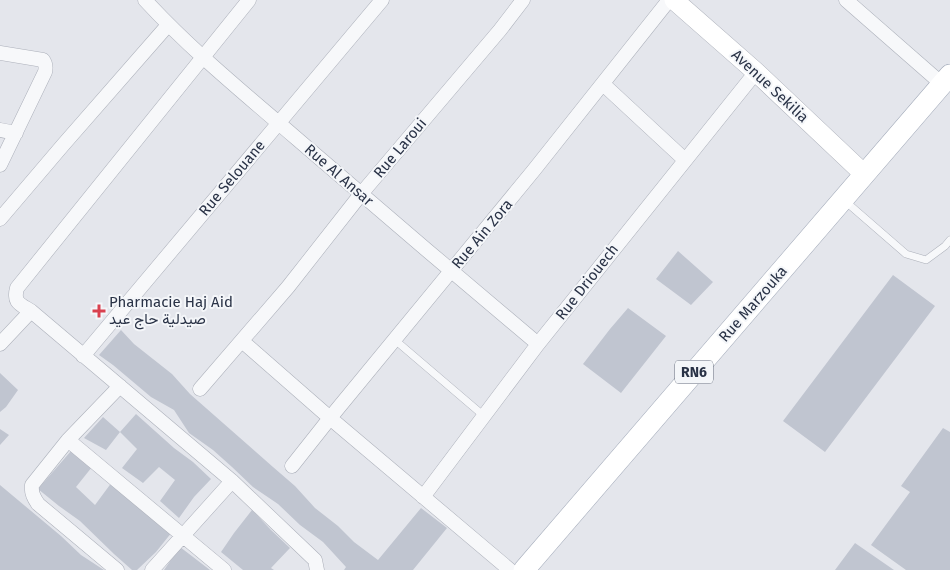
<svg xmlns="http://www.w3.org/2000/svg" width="950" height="570" font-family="'Fira Sans',Vazirmatn,sans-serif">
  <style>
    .building { fill: #c0c5d0 }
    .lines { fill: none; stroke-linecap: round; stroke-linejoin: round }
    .service-casing { stroke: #acb0ba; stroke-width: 8 }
    .minor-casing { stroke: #acb0ba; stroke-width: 15 }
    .secondary-casing { stroke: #acb0ba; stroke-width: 20 }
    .primary-casing { stroke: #a2aab9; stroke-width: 22 }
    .service { stroke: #f7f8fa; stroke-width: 7 }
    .minor { stroke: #f7f8fa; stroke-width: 14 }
    .secondary { stroke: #fff; stroke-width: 19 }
    .primary { stroke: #fff; stroke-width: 21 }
    .poi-dot { fill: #d9414f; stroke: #f4f6f9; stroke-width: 2 }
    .labels { text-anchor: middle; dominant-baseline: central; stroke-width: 4; stroke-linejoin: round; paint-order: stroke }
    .shield { fill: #f4f6f9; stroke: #666d7c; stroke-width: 1 }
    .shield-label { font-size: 14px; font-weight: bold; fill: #293246 }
    .street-label { font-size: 15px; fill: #293246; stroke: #f4f6f9 }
    .poi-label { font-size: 15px; fill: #293246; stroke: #f4f6f9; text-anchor: start }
  </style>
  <rect width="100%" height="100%" fill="#e4e6ec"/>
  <path class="building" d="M678,251L713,282L691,305L656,279Z
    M893,275L935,306L825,452L783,421Z
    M628,308L666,336L621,393L583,364L610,329Z
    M121,330L134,344L172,374L190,394L273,467L295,486L315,508L338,526L354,542L378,560L421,508L447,528L413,570H344L346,567L323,542L300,525L278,504L253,487L232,467L213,450L189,433L174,410L151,397L113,365L99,355Z
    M0,373L18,390L6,407L0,412Z
    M136,414L174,448L193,462L211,479L194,497L179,518L160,501L175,480L159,467L143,483L122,468L137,449L120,432Z
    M103,417L120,432L106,450L84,438Z
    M943,428L950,432V570H906L871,545L910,492L901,486Z
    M0,429L9,435L0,445Z
    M71,451L92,467L76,487L95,505L112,482L172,532L156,552L137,570H132L114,554L80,521L59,506L38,489Z
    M0,485L61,536L81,555L104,570H0Z
    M252,510L271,530L290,548L271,568L274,570H243L221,552L234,533Z
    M855,543L894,570H835Z
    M180,547L210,570H164Z"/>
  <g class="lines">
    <g class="service-casing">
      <path id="service" d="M845,201L906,254L926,260L945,246L950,240
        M395,340L484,416"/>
    </g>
    <g class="minor-casing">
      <path id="minor" d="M145,0C191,50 244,93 296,138C376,207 457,276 538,344
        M249,0L17,288C13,303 20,304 31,311L232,481L315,560L317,570
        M846,0L942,84
        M0,53L43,60C46,64 46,68 45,72L0,165
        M603,84L685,160
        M0,130L16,133
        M0,219L63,145L168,25
        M242,341L330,418L510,570
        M0,344L31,311
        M83,356L382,0
        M200,389L288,287L361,194L500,30L523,0
        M68,440L224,570
        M292,466L330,418L534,170L669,0
        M423,497L538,344L756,72
        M117,570L38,504C34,498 31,493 32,485L68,440L120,386
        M152,570L232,481"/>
    </g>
    <g class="secondary-casing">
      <path id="secondary" d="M674,0L756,72L864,174"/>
    </g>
    <g class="primary-casing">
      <path id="primary" d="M524,570L950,75"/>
    </g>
    <use href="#service" class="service"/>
    <use href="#minor" class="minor"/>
    <use href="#secondary" class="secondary"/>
    <use href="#primary" class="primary"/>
  </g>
  <path class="poi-dot" d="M96.5 303.5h5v5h5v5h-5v5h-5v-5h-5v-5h5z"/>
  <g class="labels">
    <rect class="shield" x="675" y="360.5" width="38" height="23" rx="4"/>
    <g class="shield-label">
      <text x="694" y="372">RN6</text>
    </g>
    <g class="street-label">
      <text transform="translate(770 86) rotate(43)">Avenue Sekilia</text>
      <text transform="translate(400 148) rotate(-50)">Rue Laroui</text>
      <text transform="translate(339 175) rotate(41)">Rue Al Ansar</text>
      <text transform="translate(232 178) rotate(-50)">Rue Selouane</text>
      <text transform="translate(482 234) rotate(-50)">Rue Ain Zora</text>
      <text transform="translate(587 282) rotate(-52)">Rue Driouech</text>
      <text transform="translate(753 304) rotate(-49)">Rue Marzouka</text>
    </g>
    <g class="poi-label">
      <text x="109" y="302">Pharmacie Haj Aid<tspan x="109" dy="17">صيدلية حاج عيد</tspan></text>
    </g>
  </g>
</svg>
